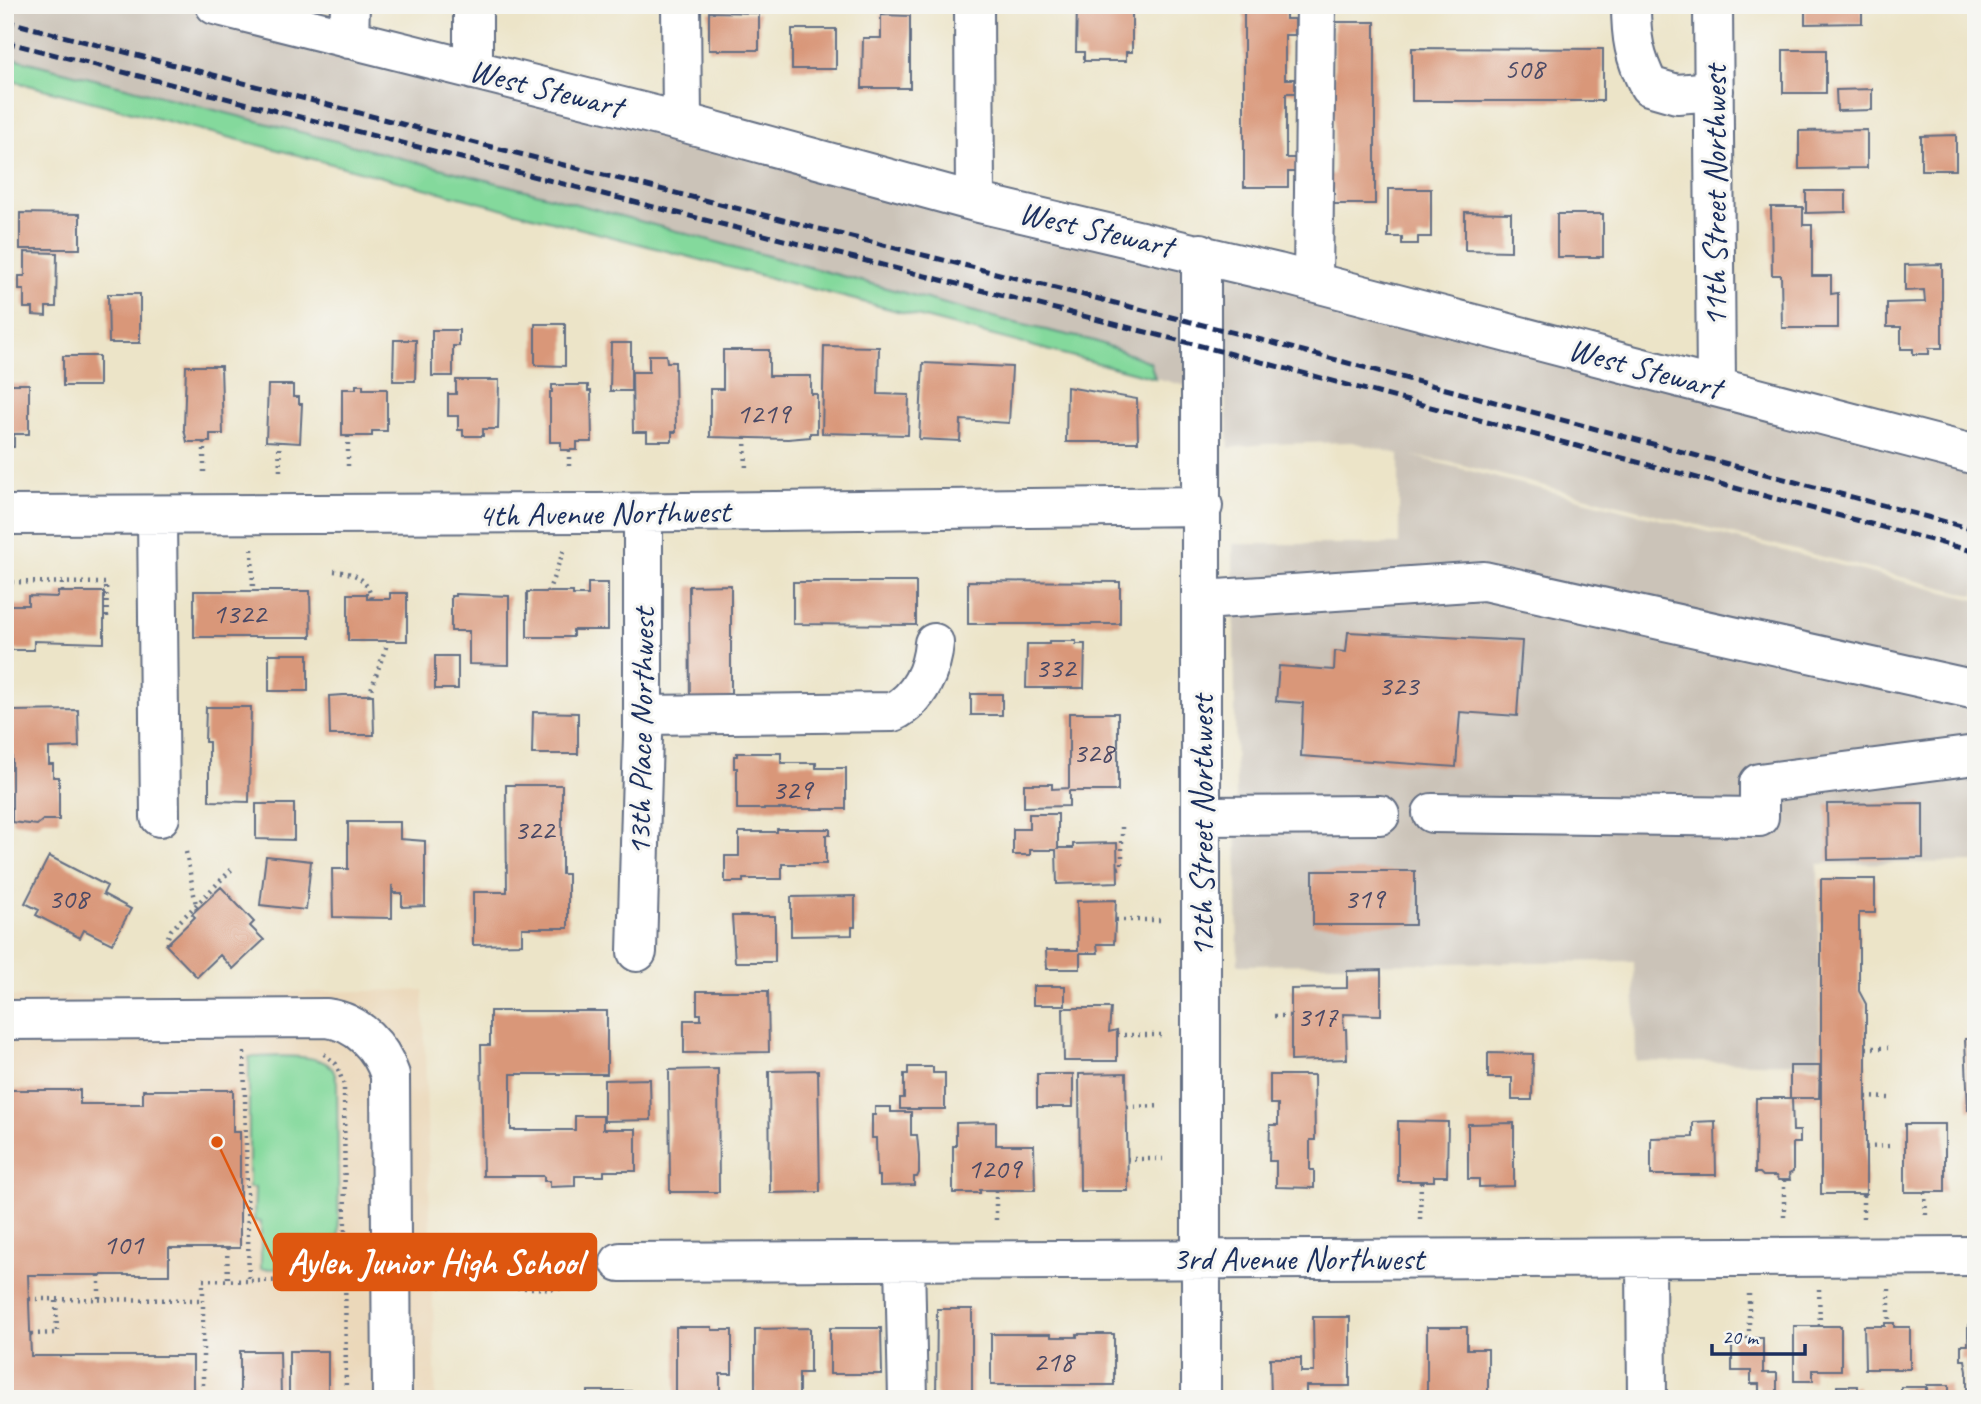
<svg xmlns="http://www.w3.org/2000/svg" width="1981" height="1404" font-family="Caveat,sans-serif">
  <style>
    .built { fill: #ebd8ba }
    .industrial { fill: #cbc3b8 }
    .green { fill: #84d99c; stroke: #50847d; stroke-width: 2 }
    .building { fill: #d99779 }
    .lines { fill: none; stroke-linecap: round; stroke-linejoin: round }
    .minor-casing { stroke: #646e83; stroke-width: 42 }
    .path { stroke: #646e83; stroke-width: 4.5; stroke-dasharray: 2 5; stroke-linecap: butt }
    .minor { stroke: #fff; stroke-width: 38 }
    .rail { stroke: #1b2f5e; stroke-width: 5; stroke-dasharray: 10 5; stroke-linecap: butt }
    .labels { text-anchor: middle; dominant-baseline: central; stroke-width: 6; stroke-linejoin: round; paint-order: stroke }
    .number-label { font-size: 30px; fill: #4a4965 }
    .street-label { font-size: 33px; fill: #1b2f5e; stroke: #f6f6f2 }
    .leader { fill: none; stroke: #de5710; stroke-width: 2.5 }
    .callout-dot { fill: #de5710; stroke: #f6f6f2; stroke-width: 2.5 }
    .callout { fill: #de5710; stroke: #de5710; stroke-width: 2.5 }
    .callout-label { font-size: 35px; text-anchor: middle; font-weight: bold; fill: #fff }
  </style>
  <rect width="100%" height="100%" fill="#f6f6f2"/>
  <filter id="ink" filterUnits="userSpaceOnUse"><feTurbulence type="fractalNoise" baseFrequency=".0143" numOctaves="2"/><feDisplacementMap in="SourceGraphic" scale="14" xChannelSelector="R" yChannelSelector="G"/><feConvolveMatrix kernelMatrix="1 2 1 2 8 2 1 2 1" color-interpolation-filters="sRGB"/></filter>
  <filter id="wash" filterUnits="userSpaceOnUse"><feTurbulence type="fractalNoise" baseFrequency=".00686" numOctaves="4" result="noise"/><feDisplacementMap in="SourceGraphic" scale="28" xChannelSelector="R" yChannelSelector="G"/><feGaussianBlur stdDeviation="1.57" result="paint"/><feColorMatrix in="noise" values="0 0 0 0 0 0 0 0 0 0 0 0 0 0 0 0 0 1.4 0 .05"/><feComposite in="paint" operator="in"/></filter>
  <g filter="url(#wash)">
    <rect width="100%" height="100%" fill="#ece4c8"/>
    <path class="built" d="M423,990L436,1399H5V997Z"/>
    <path class="industrial" d="M5,5H215L1976,455V596L1454,463L1412,456L1976,600V862L1818,864L1820,1064L1636,1061L1634,961L1238,965L1233,544H1399V454L1352,442L1265,444L1229,448L1225,396L5,80Z"/>
    <path class="green" d="M5,56L525,190L1019,324L1095,341L1150,362L1155,378L5,79Z
      M249,1057C269,1057 317,1052 331,1067C335,1071 335,1077 337,1082L339,1258H327V1268L261,1269V1222L254,1221L255,1188H249Z"/>
    <g id="blocks">
      <path class="building" d="M1077,5H1132V52H1126V61H1084V52H1076Z
        M1244,5H1286V19H1295V35H1285V79H1296V93H1286V158H1297V172H1288V187H1244Z
        M1805,5H1862V23L1805,24Z
        M709,12L759,13V50H709Z
        M881,15L910,16V88H862L863,38H881Z
        M1334,22H1375V204H1334V190H1325V174H1334V113H1323V98H1334Z
        M792,29H836V69H792Z
        M1412,48L1603,49V101H1412Z
        M1783,50H1826V93H1783Z
        M1872,89V110L1837,111L1836,90Z
        M1867,130V168L1799,169V131Z
        M1956,135V170H1921V136Z
        M1388,189H1431V237H1418V244H1402V237H1388Z
        M1806,191H1846V212L1806,213Z
        M1771,207H1803V225H1812V276H1831V294L1838,293V328H1782L1781,275H1772Z
        M1465,212L1511,213V251L1465,250Z
        M20,213L80,214V249H20Z
        M1557,214H1603V257H1557Z
        M25,252L57,253L56,307H46V316L33,315V308H24V290H19V276H25Z
        M1942,264V348H1929V354H1913V349H1901V327H1887V303L1925,302L1924,290L1905,291V265Z
        M108,294H140V343H109Z
        M535,324H565V366L535,365Z
        M432,330H459V346H453V376H432Z
        M394,340H416L415,381H393Z
        M611,343H631V391H610Z
        M824,346L879,347L878,394L909,395L908,435L822,433Z
        M723,350H769V376H811V394H817V433H810V437L788,439L710,437V389H723Z
        M649,355H666L667,362H675L676,432H672V441H647V432H633L632,372H649Z
        M63,356H99V386H63Z
        M923,363L1012,367L1009,423L961,420L960,441L919,439Z
        M186,366H221L223,434H210V442H187L184,429Z
        M456,380H499L498,429H483V436H463V430H458V416H448V394H456Z
        M5,384H29V434H14V447H5Z
        M268,385H293V397H299V404H302L300,443L266,441Z
        M356,385H363V389H387V431H372V436H342V389H356Z
        M552,385H588V391H591L592,442H577V450H561V442H550V392H552Z
        M1067,387L1137,399L1138,442H1066Z
        M968,581L1120,582V624H968Z
        M793,582H916V625L793,624Z
        M588,583H608V630H573V637H527V592H573V595H588Z
        M731,585V707H690L689,586Z
        M194,591H310L311,637H194Z
        M58,592H104V643L34,641V650H5V605H28V596L58,597Z
        M390,593H407V641H348V594H367V599H390Z
        M455,594L509,596V665L469,664V631H451V596H455Z
        M1348,632L1522,641L1517,716L1460,712L1456,767L1301,756L1303,703L1276,701L1279,666L1334,670L1335,651L1346,652Z
        M1049,641H1076V644H1085L1084,688H1026L1027,644H1049Z
        M269,654H308V691H269Z
        M435,656H458V689H435Z
        M971,694H1002V715H971Z
        M343,695H373L374,735H330L329,696Z
        M206,707H251L249,802L209,801V742H205Z
        M78,710L79,747L49,748V764H53V777H59V820H43L37,825L12,822V711Z
        M533,712L578,713V754H532Z
        M1069,713H1118V791H1069V806L1024,807V784H1052V789L1069,788Z
        M737,753H781V763H816V768H846V809H737V768H734V756H737Z
        M506,785H562V874H568V928H522V944L473,945V892H507Z
        M1923,803V858L1828,860L1827,804Z
        M256,804H294V840L256,839Z
        M1029,814H1058V848H1073V844L1117,843L1118,882L1057,884L1056,850H1030V855H1013V829H1029Z
        M348,822H400V839L425,841V906L402,907V893H394L392,885V918L333,917L332,869H348Z
        M777,829H830V835H826V864H782V879H743V882H725V856H739V832H777Z
        M49,856L107,886L103,894L131,909L112,944L84,930L80,938L36,915L39,910L25,903Z
        M266,856L311,861L306,910L260,905Z
        M1313,871H1415V925H1313Z
        M1821,879H1875V913H1859V991L1866,1004V1194H1821Z
        M221,887L254,922L250,926L264,940L233,969L220,955L197,977L166,945L195,917L192,914Z
        M855,896V927H852V935L791,936V897Z
        M1116,900L1114,944H1097L1098,953H1080V969H1047L1046,950H1078L1077,901Z
        M732,916H775V962H735Z
        M1381,970V1015L1343,1014L1344,1029H1346L1347,1059L1291,1061V989L1347,988V971Z
        M1033,986H1065V1005H1033Z
        M697,991H768L769,1052L684,1053V1020H701V1014H697Z
        M1063,1008H1111L1109,1032L1117,1030V1061H1064Z
        M490,1011H607V1074H511V1130H575V1116H603V1129H636V1171H604V1176H575V1186L550,1187V1181H544V1176H483L481,1045H490Z
        M1965,1039H1976V1110H1968Z
        M1488,1053L1533,1054L1532,1100H1512V1078H1488Z
        M1790,1066H1820L1819,1098H1792L1793,1131H1800V1143H1793V1172L1789,1174L1790,1180H1778L1776,1176H1763L1760,1173H1755L1756,1098H1790Z
        M908,1067H933V1073H945V1109H900V1098H904V1074H908Z
        M718,1069L719,1192H670L669,1070Z
        M818,1070L820,1192L770,1193L769,1071Z
        M1126,1073L1128,1191H1080L1079,1074Z
        M1037,1074H1073V1107H1037Z
        M1270,1075H1314L1315,1140H1310V1170H1314V1188L1276,1187V1161H1269L1270,1125H1278V1104H1270Z
        M650,1079L651,1120L604,1121V1080Z
        M9,1090H80V1104H143V1090H233V1132H240V1248H169V1275H28L31,1356H193V1399H5V1095H9Z
        M875,1107H891V1112H911V1135H917L919,1156V1173L917,1177H914V1185L880,1186V1176H877L876,1138H872V1115H875Z
        M1398,1121L1448,1122L1447,1176H1434V1181H1398Z
        M1715,1121L1716,1175H1651V1138L1693,1137V1122Z
        M996,1122V1145H1034L1035,1190H980V1193H953V1146H956V1123Z
        M1514,1123V1186L1479,1187V1179H1468V1124Z
        M1905,1124H1945V1192H1905Z
        M937,1309H972V1399H936Z
        M1313,1317H1350V1386H1306V1399H1271L1270,1358H1301V1372H1314Z
        M1885,1323H1894V1327H1910V1369H1865L1864,1326H1885Z
        M1976,1324V1399H1967V1371L1965,1360H1961V1345H1968V1325Z
        M1794,1326H1841V1370H1813V1381H1794Z
        M676,1327H712V1330H732V1374H720V1399H676Z
        M1427,1327H1467V1349H1488V1399H1427Z
        M810,1328V1373H799V1397H755V1329Z
        M830,1328H881L882,1374H830Z
        M991,1334H1051V1337H1077V1334H1114V1385H991Z
        M1732,1338H1763V1373H1777V1399H1759V1384H1751V1371H1732Z
        M240,1351H280L281,1399H240Z
        M289,1351H328V1399H289Z
        M1927,1385H1949V1399H1927Z
        M1837,1386H1858V1399H1837Z
        M1901,1387H1926V1399H1901Z
        M588,1391H643V1399H588Z"/>
    </g>
  </g>
  <g filter="url(#ink)">
    <use href="#blocks" fill-opacity="0" stroke="#646e83" stroke-width="2"/>
    <g class="lines">
      <g class="minor-casing">
        <path id="minor" d="M215,5L682,122L975,202L1278,273L1976,455
          M681,5L682,122
          M974,5L975,202
          M1631,5C1631,37 1634,57 1649,86L1677,94L1714,91
          M1713,5L1716,386
          M349,39L350,5
          M473,70V5
          M1201,253V1399
          M1313,282L1316,5
          M5,515L597,513L1203,506
          M157,516L160,817
          M1203,600L1484,581L1976,690
          M643,715L893,712C919,699 932,670 934,643
          M1432,813L1759,817V783L1976,755
          M1202,816L1380,815
          M637,952L643,736V513
          M5,1020L327,1018C358,1022 381,1047 390,1075L392,1399
          M1646,1259L1647,1399
          M905,1261L908,1399
          M620,1262L1976,1256"/>
      </g>
      <path class="path" d="M348,436V471
        M745,437L746,471
        M279,441L280,472
        M204,442V472
        M569,450V471
        M252,549L253,591
        M334,571C355,573 366,577 372,599
        M5,582L106,583L107,617
        M62,592V583
        M548,592L565,547
        M369,695L386,647V641
        M186,852L197,910
        M1118,868L1122,867V826
        M1116,920H1162
        M168,944V937L171,930L234,867
        M1274,1016H1291
        M1117,1035H1162
        M1866,1048H1888
        M244,1052L249,1281L344,1280
        M324,1054L336,1064L344,1085L346,1399
        M1866,1097L1889,1098
        M1127,1107L1162,1106
        M1866,1147L1890,1146
        M1127,1159H1163
        M1784,1180V1218
        M996,1190V1221
        M1925,1192L1926,1217
        M1863,1218V1194
        M1420,1219L1421,1181
        M227,1248L228,1280
        M99,1275V1299
        M433,1286L581,1289L596,1287
        M1819,1289L1820,1326
        M1889,1289V1323
        M29,1299L203,1300
        M31,1334L57,1333L56,1299
        M1749,1338V1289
        M203,1399V1280L249,1281"/>
      <use href="#minor" class="minor"/>
      <path class="rail" d="M5,21L448,136L1239,334L1976,530
        M5,42L1201,346L1976,552"/>
    </g>
  </g>
  <g class="labels">
    <g class="number-label">
      <text x="1524" y="68">508</text>
      <text x="763" y="413">1219</text>
      <text x="239" y="613">1322</text>
      <text x="1055" y="667">332</text>
      <text x="1398" y="685">323</text>
      <text x="1093" y="752">328</text>
      <text x="792" y="789">329</text>
      <text x="534" y="829">322</text>
      <text x="68" y="898">308</text>
      <text x="1364" y="898">319</text>
      <text x="1317" y="1016">317</text>
      <text x="994" y="1168">1209</text>
      <text x="123" y="1244">101</text>
      <text x="1053" y="1361">218</text>
    </g>
    <g class="street-label">
      <text transform="translate(546 88) rotate(14)">West Stewart</text>
      <text transform="translate(1715 196) rotate(-90)">11th Street Northwest</text>
      <text transform="translate(1096 229) rotate(13)">West Stewart</text>
      <text transform="translate(1645 368) rotate(15)">West Stewart</text>
      <text transform="translate(604 513) rotate(-1)">4th Avenue Northwest</text>
      <text transform="translate(641 732) rotate(-89)">13th Place Northwest</text>
      <text transform="translate(1202 826) rotate(-90)">12th Street Northwest</text>
      <text x="1298" y="1259">3rd Avenue Northwest</text>
    </g>
  </g>
  <path class="leader" d="M217 1142L274 1262"/>
  <circle class="callout-dot" cx="217" cy="1142" r="7"/>
  <rect class="callout" x="274" y="1234" width="322" height="56" rx="7"/>
  <g class="callout-label">
    <text x="435" y="1274">Aylen Junior High School</text>
  </g>
  <rect width="1981" height="1404" fill="none" stroke="#f6f6f2" stroke-width="28"/>
  <path d="M1712 1344v10h93v-10" fill="none" stroke="#1b2f5e" stroke-width="3.5"/>
  <text x="1722" y="1344" font-size="21" fill="#1b2f5e" stroke="#f6f6f2" stroke-width="5" paint-order="stroke">20 m</text>
</svg>
